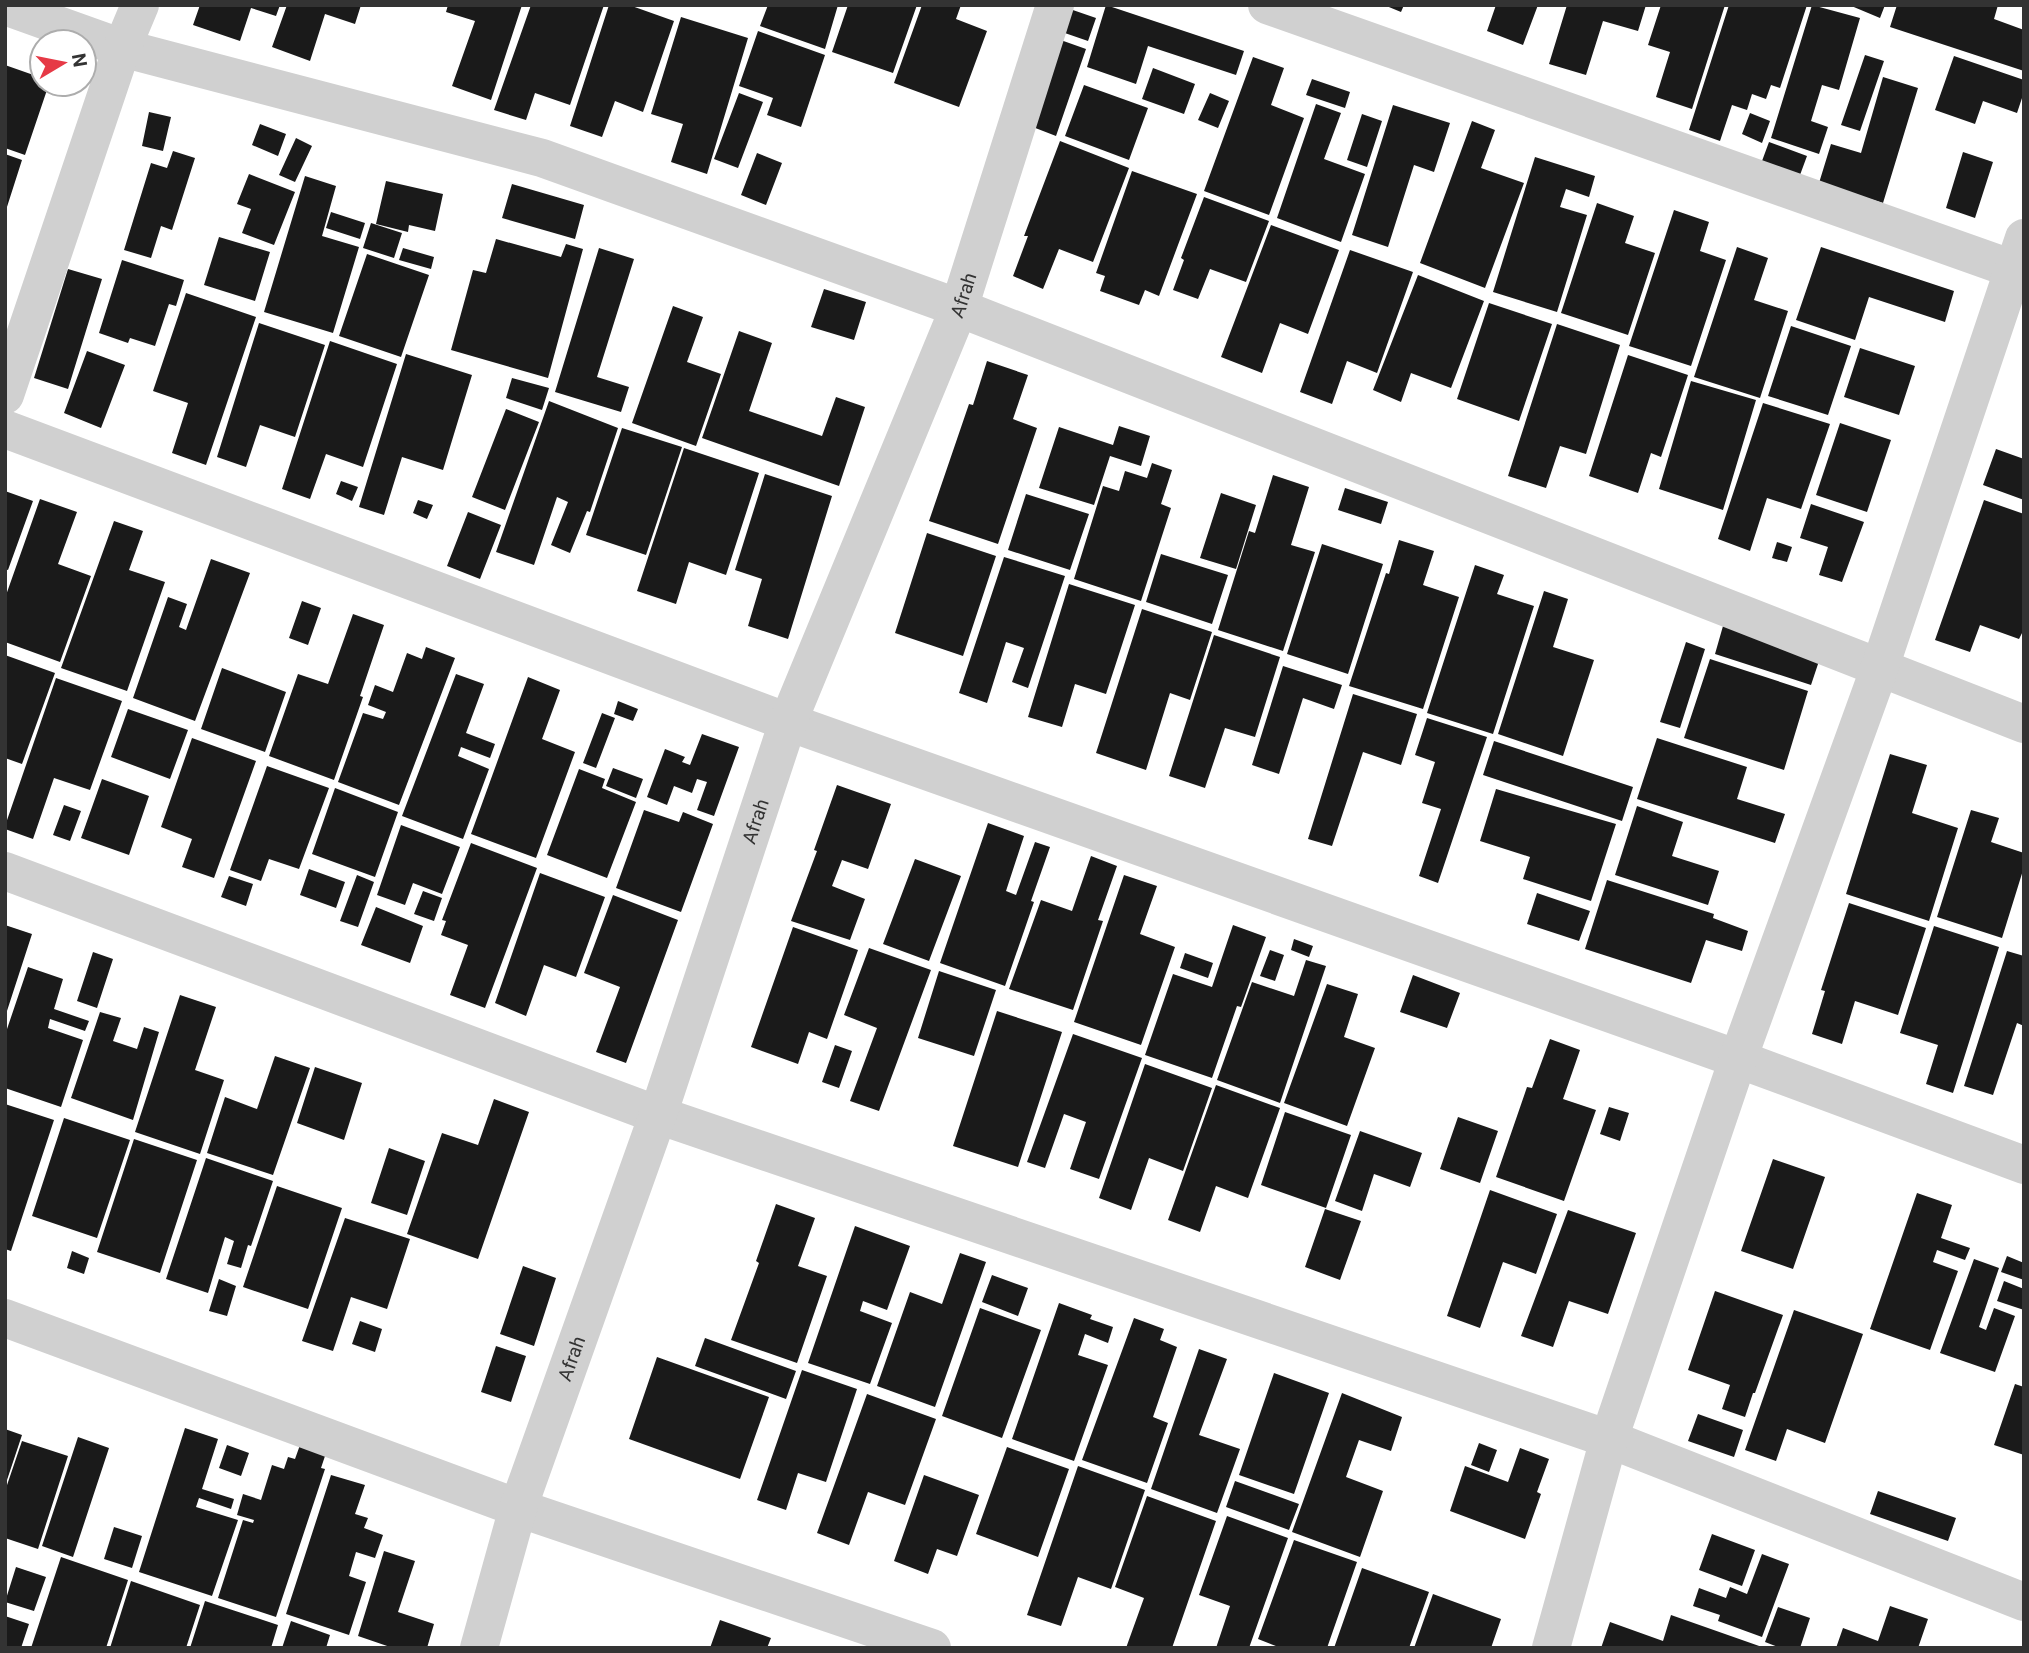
<svg xmlns="http://www.w3.org/2000/svg" width="2029" height="1653" font-family="Roboto,sans-serif">
  <style>
    .building { fill: #1a1a1a }
    .lines { fill: none; stroke-linecap: round; stroke-linejoin: round }
    .street { stroke: #d0d0d0; stroke-width: 38 }
    .labels { text-anchor: middle; dominant-baseline: central; stroke-width: 7; stroke-linejoin: round; paint-order: stroke }
    .street-label { font-size: 19px; fill: #333; stroke: #fff }
  </style>
  <rect width="100%" height="100%" fill="#fff"/>
  <path class="building" d="M200,5H280L276,16L251,8L240,41L193,25Z
    M287,5H361L355,24L325,14L310,61L272,47Z
    M448,5H522L491,100L452,86L475,21L446,12Z
    M531,5H604L570,105L535,93L526,120L494,110Z
    M609,5H629L674,21L643,112L615,101L602,137L570,126Z
    M768,5H838L825,49L760,26Z
    M848,5H917L893,73L832,52Z
    M922,5H961L956,19L987,31L959,107L894,83Z
    M1106,5L1244,51L1236,75L1148,46L1136,84L1087,67Z
    M1384,5H1404L1401,12Z
    M1496,5H1538L1523,45L1487,31Z
    M1567,5H1646L1638,31L1603,21L1586,75L1549,64Z
    M1661,5H1725L1692,109L1656,97L1670,52L1648,45Z
    M1729,5H1807L1780,88L1771,85L1766,99L1752,94L1747,110L1732,105L1720,141L1689,130Z
    M1812,5L1860,18L1839,90L1822,85L1811,121L1828,127L1819,154L1771,138Z
    M1849,5H1885L1880,18Z
    M1897,5H1998L1994,19L2024,30V71L1890,27Z
    M1067,8L1096,18L1088,41L1059,31Z
    M681,17L748,38L707,174L671,162L683,124L651,114Z
    M758,31L825,55L801,127L767,115L773,98L739,86Z
    M1055,38L1086,49L1056,136L1025,124Z
    M1865,55L1884,61L1860,131L1841,125Z
    M1954,56L2024,80V92L2017,113L1983,101L1975,124L1935,110Z
    M1253,57L1284,68L1271,105L1304,118L1269,215L1204,191Z
    M5,65L42,78V84H49L25,155L5,148Z
    M1153,68L1195,84L1184,114L1142,99Z
    M1883,77L1918,88L1883,203L1819,183L1831,144L1861,153Z
    M1312,79L1350,92L1345,108L1306,95Z
    M1084,85L1148,108L1129,160L1065,136Z
    M739,93L763,102L738,168L714,159Z
    M1210,93L1229,101L1218,128L1198,120Z
    M1316,104L1341,113L1324,159L1365,174L1341,242L1277,218Z
    M1393,105L1450,123L1434,172L1414,165L1388,247L1352,235Z
    M149,112L171,117L163,151L142,146Z
    M1750,113L1770,121L1762,143L1742,134Z
    M1362,114L1382,121L1367,167L1347,160Z
    M1472,121L1495,130L1481,168L1524,183L1485,288L1420,263Z
    M260,124L286,134L278,156L252,145Z
    M296,138L312,146L295,182L279,175Z
    M1060,141L1129,168L1093,262L1059,249L1043,289L1013,276L1028,236H1024Z
    M1769,142L1807,156L1800,175L1762,161Z
    M173,151L195,158L172,230L161,226L151,258L124,250L151,163L167,168Z
    M1963,152L1993,162L1975,218L1946,208Z
    M757,153L782,163L766,205L741,195Z
    M5,154L22,160L6,210H5Z
    M1535,157L1595,176L1589,197L1566,189L1560,207L1587,215L1557,312L1493,292Z
    M1132,171L1197,194L1159,296L1145,290L1139,305L1100,291L1105,276L1096,273Z
    M249,174L295,192L274,245L242,233L251,209L237,204Z
    M305,176L336,186L322,236L359,247L333,333L264,312Z
    M386,181L443,194L435,231L409,225L408,232L376,224Z
    M512,184L584,205L575,239L502,218Z
    M1204,197L1269,221L1246,282L1210,269L1198,299L1173,290L1184,260L1181,258Z
    M1597,203L1634,216L1625,243L1655,253L1628,335L1561,313Z
    M1674,210L1709,222L1700,251L1726,260L1691,366L1629,346Z
    M331,212L365,223L360,239L326,228Z
    M371,223L402,233L394,258L363,248Z
    M1271,225L1339,250L1308,334L1280,323L1262,373L1221,357Z
    M219,237L270,252L255,301L204,285Z
    M496,239L561,257L566,244L583,249L548,378L451,350L473,270L486,273Z
    M1737,247L1768,258L1754,300L1788,311L1760,398L1694,377Z
    M1821,247L1954,291L1945,322L1869,297L1855,340L1796,320Z
    M403,248L434,257L431,269L399,260Z
    M599,248L634,259L597,377L629,387L621,412L555,392Z
    M1350,250L1413,272L1377,373L1347,361L1332,404L1300,392Z
    M367,254L429,275L401,357L339,336Z
    M122,260L184,280L176,306L169,304L155,346L130,338L128,343L99,333Z
    M68,269L102,279L68,389L34,378Z
    M1418,275L1484,301L1451,388L1411,373L1401,402L1373,390Z
    M824,289L866,302L854,340L811,327Z
    M186,293L256,317L206,465L172,453L188,403L153,391Z
    M1489,303L1552,324L1519,421L1457,399Z
    M673,306L703,317L687,362L721,374L696,446L632,423Z
    M259,323L325,345L295,437L260,425L246,467L217,457Z
    M1557,324L1620,345L1586,454L1560,446L1546,488L1508,476Z
    M1791,326L1851,346L1828,415L1768,396Z
    M739,331L772,343L749,411L822,436L836,397L865,407L839,486L702,438Z
    M330,341L397,364L363,467L326,454L310,499L282,489Z
    M1860,348L1915,366L1899,415L1844,397Z
    M87,351L125,365L101,428L64,413Z
    M406,354L472,375L443,470L402,457L384,515L359,507Z
    M1628,355L1688,375L1661,457L1651,453L1638,493L1589,476Z
    M987,361L1028,375L1013,419L1037,428L998,544L929,521L969,404L973,405Z
    M512,378L549,388L542,410L506,398Z
    M1691,381L1756,400L1723,510L1659,489Z
    M549,401L618,428L590,512L587,511L570,553L551,545L568,502L557,497L534,565L496,552Z
    M1763,403L1830,424L1801,509L1767,498L1750,551L1718,539Z
    M506,409L539,422L505,510L472,497Z
    M1840,423L1891,440L1867,512L1816,495Z
    M1119,426L1150,436L1141,466L1110,456L1094,505L1039,488L1059,427L1113,445Z
    M622,428L682,447L646,555L586,535Z
    M684,448L759,473L726,575L689,562L676,604L637,591Z
    M1996,449L2024,459V500L1983,485Z
    M1152,463L1172,470L1161,504L1171,508L1141,601L1074,579L1103,486L1119,491L1125,471L1147,478Z
    M765,474L832,496L788,639L748,626L762,579L735,570Z
    M1273,475L1309,487L1291,545L1315,552L1283,651L1218,630L1249,531L1255,533Z
    M341,481L358,487L352,501L336,494Z
    M1345,488L1388,502L1381,524L1338,510Z
    M5,491L33,501L8,570L5,569Z
    M1221,493L1256,505L1236,569L1200,558Z
    M1026,494L1089,514L1070,570L1008,550Z
    M40,499L77,512L58,564L91,576L60,662L5,642V598Z
    M418,500L433,505L427,519L413,513Z
    M1984,500L2024,514V629L2019,639L1980,625L1970,652L1935,640Z
    M1811,504L1864,522L1842,582L1819,575L1828,547L1800,538Z
    M468,512L501,525L480,579L447,566Z
    M114,521L143,531L129,570L165,582L127,691L61,668Z
    M927,533L996,556L963,656L895,633Z
    M1399,540L1434,551L1423,585L1459,597L1423,709L1349,686L1386,573L1389,574Z
    M1777,542L1792,547L1787,562L1772,558Z
    M1322,544L1383,564L1348,674L1287,654Z
    M1161,554L1228,575L1212,624L1146,602Z
    M1004,557L1065,576L1028,688L1012,682L1024,648L1006,642L987,703L959,693Z
    M211,559L250,573L195,721L133,698L168,597L187,604L179,627L186,630Z
    M1475,565L1504,575L1497,594L1534,606L1493,734L1427,713Z
    M1069,584L1135,605L1106,694L1075,684L1062,727L1028,717Z
    M1544,591L1568,599L1553,647L1594,660L1563,756L1498,734Z
    M302,601L321,608L308,645L289,638Z
    M1142,609L1212,632L1190,700L1170,693L1146,770L1096,753Z
    M353,614L384,625L360,696L363,697L334,780L269,756L298,674L328,684Z
    M1723,626L1820,658L1811,685L1715,654Z
    M1214,635L1280,657L1255,737L1225,728L1205,788L1169,776Z
    M1686,642L1705,649L1680,728L1660,722Z
    M426,647L455,658L399,805L338,782L363,713L383,719L386,712L368,705L375,685L393,692L407,653L422,659Z
    M5,655L55,673L22,764L5,758Z
    M1710,659L1808,691L1784,770L1684,738Z
    M1283,666L1342,685L1334,709L1303,698L1279,774L1252,765Z
    M222,668L286,692L265,752L201,729Z
    M456,674L484,684L466,733L495,744L490,758L461,747L458,756L489,769L463,839L402,816Z
    M528,677L560,690L542,739L575,752L536,858L471,834Z
    M56,678L122,701L90,790L54,778L33,839L5,829V826Z
    M1353,694L1417,714L1401,765L1363,752L1332,846L1308,839Z
    M618,701L638,709L633,721L614,714Z
    M128,709L188,730L170,779L111,757Z
    M602,713L615,718L596,768L583,763Z
    M1427,718L1487,737L1438,883L1419,876L1441,809L1422,803L1435,762L1415,755Z
    M702,734L739,747L714,816L697,810L707,782L697,779L692,793L674,786L667,805L647,797L665,749L685,757L682,762L690,765Z
    M192,738L256,761L214,878L182,867L192,839L161,827Z
    M1657,738L1747,767L1737,799L1785,814L1775,843L1637,799Z
    M1494,741L1633,787L1622,821L1483,775Z
    M1890,754L1927,765L1912,813L1958,828L1929,921L1846,894Z
    M267,766L329,788L299,869L269,859L261,881L230,870Z
    M613,768L643,779L636,798L606,786Z
    M579,769L605,779L602,788L636,802L607,878L547,855Z
    M102,779L149,796L129,855L81,838Z
    M837,785L891,804L868,869L842,860L832,886L865,899L850,940L791,921L817,851L814,850Z
    M335,788L398,812L375,877L312,854Z
    M1496,789L1616,824L1591,901L1523,879L1530,857L1480,841Z
    M64,805L81,811L70,841L53,835Z
    M1637,806L1683,822L1672,856L1719,871L1708,905L1615,875Z
    M644,810L679,822L683,812L713,824L681,912L616,888Z
    M1971,810L1999,818L1991,842L2024,853V867L2002,938L1937,917Z
    M988,823L1024,836L1006,891L1016,895L1035,842L1050,847L1031,901L1034,902L1005,986L940,963Z
    M401,825L460,847L442,894L413,883L405,905L377,895Z
    M471,843L537,868L485,1008L450,995L468,945L441,935L446,921L442,920Z
    M1091,856L1117,866L1098,920L1103,921L1073,1010L1009,989L1041,900L1072,911Z
    M915,859L961,876L929,961L883,944Z
    M309,869L345,882L336,908L300,895Z
    M540,873L605,897L576,977L544,965L526,1016L495,1003Z
    M357,875L374,882L358,927L340,921Z
    M1124,875L1157,886L1140,934L1175,947L1141,1045L1074,1022Z
    M229,876L253,884L246,906L221,897Z
    M1607,880L1714,914L1713,918L1748,931L1742,951L1706,940L1691,983L1585,949Z
    M423,891L442,898L434,921L414,914Z
    M1537,893L1590,911L1579,941L1527,924Z
    M613,895L678,920L626,1063L596,1052L620,987L584,973Z
    M1849,903L1926,928L1898,1015L1855,1001L1842,1044L1812,1034L1825,991L1821,990Z
    M376,907L423,926L410,963L361,945Z
    M5,925L32,934L6,1014H5Z
    M1233,925L1266,937L1241,1007L1237,1006L1212,1078L1145,1055L1173,974L1212,987Z
    M1934,926L1999,947L1953,1093L1926,1084L1938,1045L1900,1033Z
    M793,927L858,950L827,1039L809,1032L798,1064L751,1047Z
    M1294,939L1313,946L1309,957L1291,950Z
    M869,948L931,970L879,1111L850,1101L877,1028L844,1015Z
    M1270,950L1284,955L1275,981L1260,976Z
    M2007,951L2024,956V1026L2017,1023L1993,1095L1964,1086Z
    M93,952L113,959L97,1008L77,1001Z
    M1185,953L1213,963L1208,978L1180,968Z
    M1306,960L1326,966L1280,1103L1217,1080L1252,982L1294,996Z
    M28,967L63,979L54,1009L89,1021L85,1031L50,1019L48,1028L83,1040L61,1107L5,1088V1035Z
    M939,971L996,990L974,1056L918,1038Z
    M1413,975L1460,993L1447,1028L1400,1012Z
    M1327,984L1358,994L1344,1037L1375,1048L1347,1126L1284,1103Z
    M180,995L216,1007L195,1070L224,1080L200,1154L135,1132Z
    M997,1011L1062,1032L1018,1167L953,1146Z
    M100,1012L121,1018L113,1041L137,1049L144,1027L159,1032L133,1120L71,1098Z
    M1073,1034L1142,1058L1099,1179L1070,1169L1086,1122L1064,1114L1045,1168L1027,1162Z
    M1550,1039L1580,1050L1563,1099L1596,1110L1564,1201L1496,1177L1527,1087L1532,1088Z
    M835,1045L852,1051L839,1088L822,1082Z
    M275,1056L310,1068L273,1175L207,1153L225,1097L257,1109Z
    M1145,1064L1212,1088L1183,1171L1149,1158L1131,1210L1099,1198Z
    M315,1067L362,1083L344,1140L297,1123Z
    M1216,1085L1280,1108L1248,1198L1216,1186L1200,1232L1168,1220Z
    M494,1099L529,1112L478,1259L407,1234L442,1133L478,1145Z
    M5,1104L54,1120L11,1251L5,1249Z
    M1609,1107L1629,1113L1620,1141L1600,1134Z
    M1285,1112L1351,1135L1326,1208L1261,1185Z
    M1458,1117L1498,1131L1480,1183L1440,1169Z
    M64,1118L130,1140L97,1238L32,1216Z
    M1360,1131L1422,1153L1410,1187L1374,1174L1362,1211L1335,1201Z
    M134,1139L197,1160L160,1273L97,1252Z
    M389,1148L425,1161L407,1215L371,1203Z
    M206,1158L273,1181L251,1246L248,1245L241,1268L227,1264L234,1241L225,1237L208,1293L166,1279Z
    M1773,1159L1825,1177L1793,1269L1741,1251Z
    M277,1186L342,1208L308,1309L243,1287Z
    M1490,1190L1557,1214L1536,1274L1503,1262L1480,1328L1447,1316Z
    M1917,1193L1952,1205L1941,1238L1970,1248L1965,1260L1937,1250L1933,1262L1958,1271L1930,1350L1870,1329Z
    M776,1204L815,1218L798,1266L827,1276L797,1363L731,1340L759,1263L756,1261Z
    M1325,1209L1361,1221L1340,1280L1305,1267Z
    M1568,1210L1636,1233L1608,1314L1569,1301L1553,1347L1521,1336Z
    M345,1218L410,1239L387,1309L351,1297L333,1351L302,1341Z
    M855,1226L910,1246L887,1310L863,1301L860,1311L892,1323L870,1384L808,1363Z
    M72,1251L89,1258L84,1274L67,1268Z
    M960,1253L986,1262L935,1407L877,1386L910,1292L942,1304Z
    M2007,1256L2024,1263V1280L2001,1272Z
    M1974,1259L1999,1268L1979,1327L1986,1330L1994,1308L2015,1316L1995,1372L1940,1353Z
    M523,1266L556,1278L534,1346L500,1334Z
    M992,1275L1028,1288L1018,1316L982,1302Z
    M219,1279L236,1286L227,1316L209,1311Z
    M2004,1281L2024,1289V1310L1997,1301Z
    M1715,1291L1783,1315L1755,1393H1753L1745,1417L1722,1409L1730,1385L1688,1370Z
    M1059,1303L1092,1315L1090,1319L1113,1327L1108,1343L1085,1334L1078,1355L1108,1365L1074,1461L1012,1439Z
    M980,1308L1041,1330L1002,1438L942,1416Z
    M1794,1310L1863,1334L1825,1443L1787,1429L1776,1461L1745,1450Z
    M1134,1318L1164,1329L1160,1340L1177,1347L1153,1417L1168,1423L1147,1483L1082,1460Z
    M360,1321L382,1329L375,1352L352,1344Z
    M705,1338L796,1371L786,1399L695,1366Z
    M496,1346L526,1356L511,1402L481,1392Z
    M1199,1349L1227,1359L1199,1435L1240,1449L1217,1513L1151,1489Z
    M657,1357L769,1397L740,1479L629,1439Z
    M802,1370L857,1389L826,1482L798,1473L786,1510L757,1500Z
    M1274,1373L1329,1393L1294,1494L1239,1475Z
    M2015,1384L2024,1387V1455L1994,1445Z
    M1342,1393L1402,1417L1391,1451L1359,1440L1346,1477L1383,1491L1360,1557L1292,1532Z
    M867,1394L936,1419L905,1505L868,1492L849,1545L817,1533Z
    M1698,1414L1743,1430L1734,1457L1688,1441Z
    M185,1428L218,1439L202,1489L234,1499L231,1509L199,1498L196,1507L238,1520L212,1596L139,1572Z
    M5,1429L22,1435L6,1483H5Z
    M78,1437L109,1448L73,1557L42,1546Z
    M22,1441L68,1456L38,1549L5,1538V1491Z
    M1479,1443L1497,1450L1489,1472L1471,1465Z
    M227,1445L249,1453L241,1476L219,1468Z
    M300,1445L326,1453L321,1468L325,1469L276,1617L218,1598L243,1520L253,1523L254,1520L237,1515L243,1494L261,1500L272,1465L284,1469L288,1457L295,1459Z
    M1007,1447L1069,1469L1038,1557L976,1534Z
    M1520,1448L1549,1459L1537,1492L1541,1494L1525,1539L1450,1511L1465,1466L1508,1482Z
    M1078,1466L1145,1490L1111,1589L1078,1577L1061,1626L1027,1615Z
    M331,1475L365,1485L355,1514L368,1518L364,1528L383,1535L375,1558L356,1552L349,1576L366,1582L349,1635L286,1614Z
    M924,1475L979,1495L957,1556L937,1549L928,1574L894,1561Z
    M1235,1481L1299,1504L1289,1530L1226,1507Z
    M1878,1491L1956,1518L1948,1541L1870,1514Z
    M1147,1496L1216,1521L1172,1648H1126L1144,1598L1115,1587Z
    M1227,1516L1288,1538L1249,1648H1216L1230,1606L1199,1595Z
    M114,1527L142,1536L132,1568L104,1559Z
    M1712,1534L1755,1550L1742,1586L1699,1570Z
    M1294,1540L1357,1562L1327,1648H1281L1258,1639Z
    M384,1551L415,1561L398,1612L434,1624L427,1648H393L358,1636Z
    M1762,1554L1789,1564L1762,1637L1718,1621L1720,1615L1693,1606L1699,1588L1726,1598L1730,1587L1747,1594Z
    M61,1557L128,1580L106,1648H31Z
    M16,1567L46,1577L34,1611L5,1602Z
    M1362,1568L1429,1592L1409,1648H1334Z
    M131,1581L200,1605L186,1648H110Z
    M1433,1594L1501,1619L1491,1648H1414Z
    M205,1601L278,1625L271,1648H190Z
    M1890,1606L1928,1619L1918,1648H1836L1843,1628L1878,1641Z
    M1778,1607L1810,1618L1800,1648H1781L1765,1642Z
    M1671,1615L1762,1647V1648H1601L1610,1622L1663,1641Z
    M5,1616L29,1624L21,1648H5Z
    M720,1620L771,1638L767,1648H710Z
    M291,1621L330,1635L326,1648H282Z"/>
  <g class="lines">
    <g class="street">
      <path d="M1267,5L2024,273"/>
      <path d="M5,6L122,48L542,158L959,308L2024,724"/>
      <path d="M5,395L122,48L140,5"/>
      <path d="M5,429L788,722L1738,1059L2024,1165"/>
      <path d="M5,871L658,1115L1609,1439L2024,1602"/>
      <path d="M5,1318L518,1508L932,1648"/>
      <path id="s1" d="M479,1648L518,1508L658,1115L788,722L959,308L1055,5"/>
      <path d="M1551,1648L1609,1439L1738,1059L1880,667L2024,238"/>
    </g>
  </g>
  <g class="labels">
    <g class="street-label">
      <text stroke="none"><textPath href="#s1" startOffset="1438">Afrah</textPath></text>
      <text stroke="none"><textPath href="#s1" startOffset="872">Afrah</textPath></text>
      <text stroke="none"><textPath href="#s1" startOffset="304">Afrah</textPath></text>
    </g>
  </g>
  <rect width="2029" height="1653" fill="none" stroke="#333333" stroke-width="14"/>
  <g transform="translate(63 63) rotate(80)"><circle r="33" fill="#ffffff" stroke="#adadad" stroke-width="2"/>
  <path d="M0-5L12 26L0 18L-12 26Z" fill="#e63946"/>
  <text y="-10" font-size="19" font-weight="bold" text-anchor="middle" fill="#333333">N</text>
  </g>
</svg>
